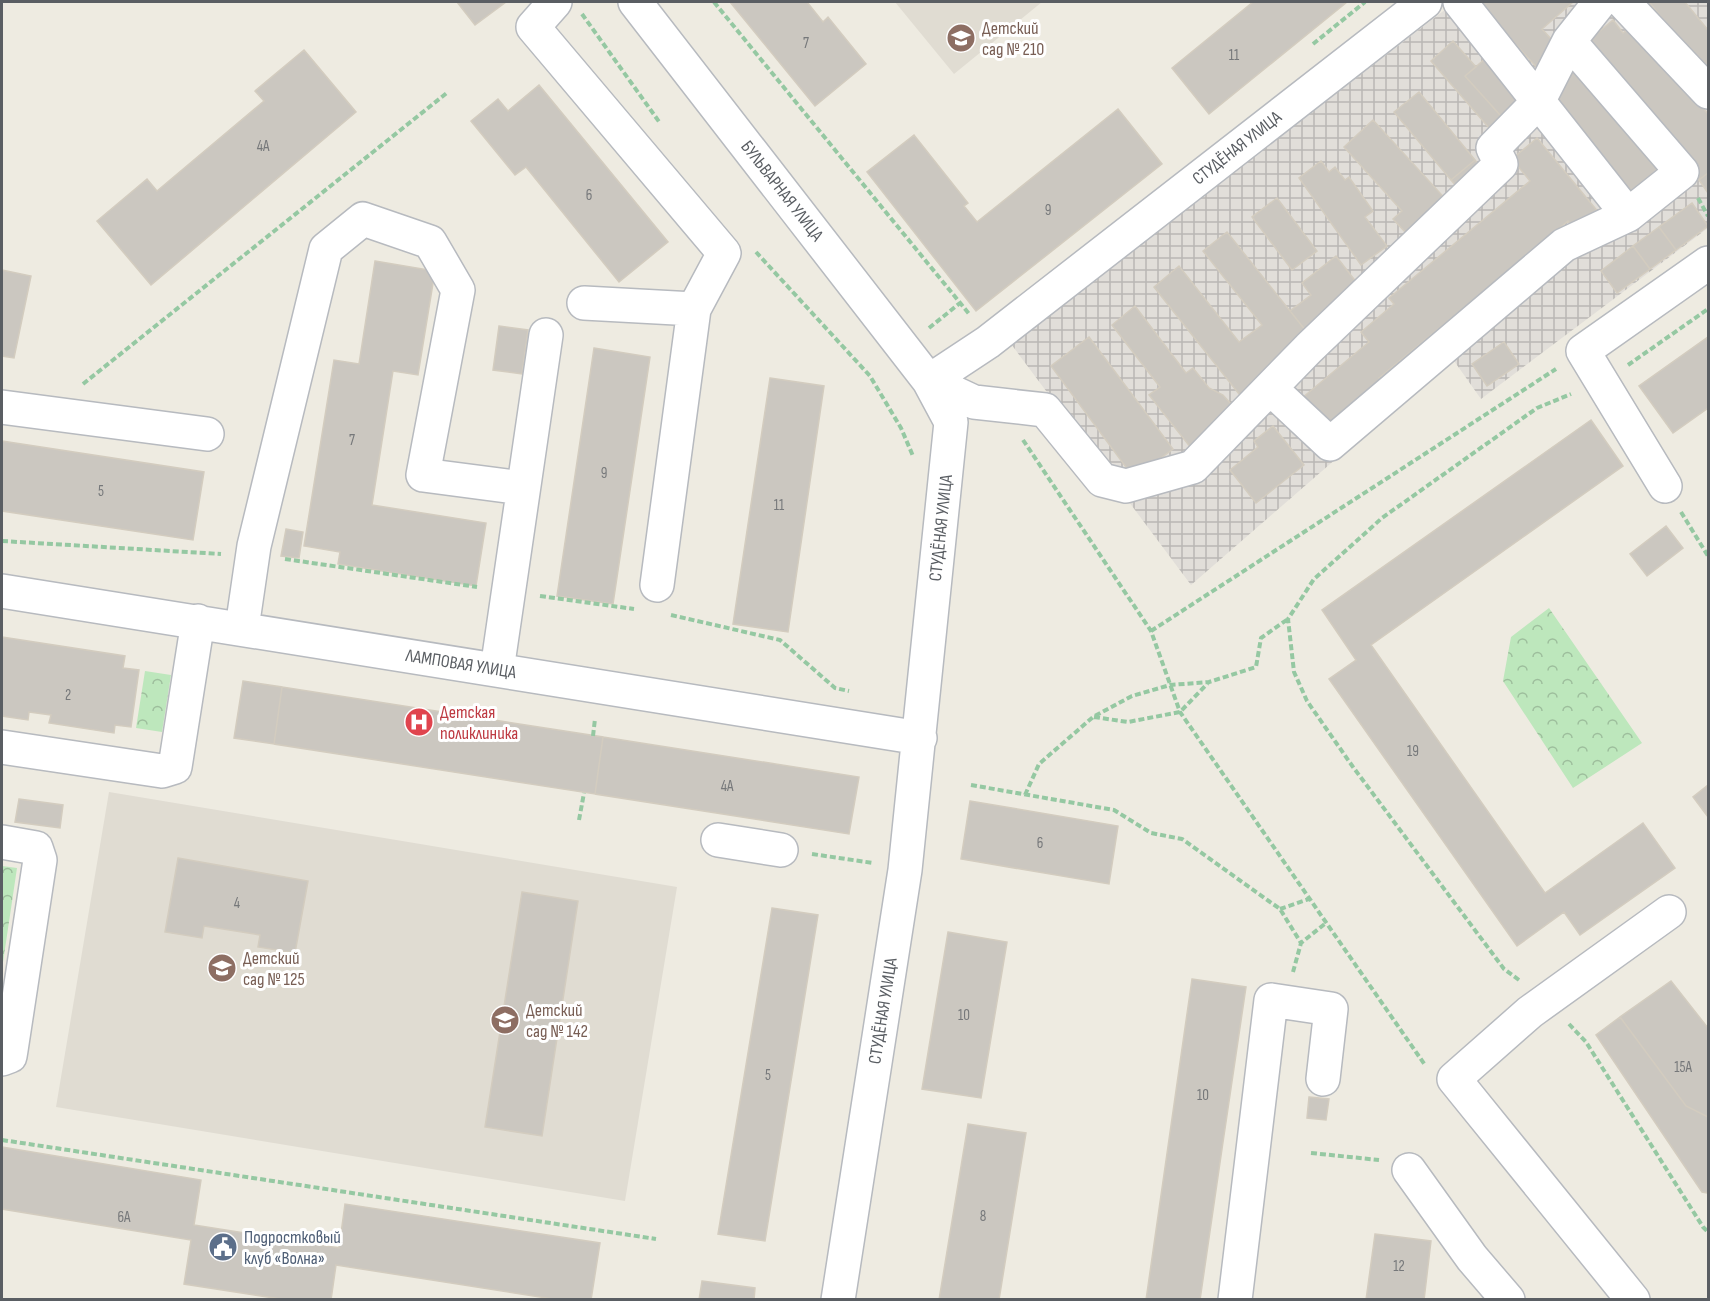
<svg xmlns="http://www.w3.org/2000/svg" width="1710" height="1301" font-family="'Sofia Sans Condensed',sans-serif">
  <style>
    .industrial { fill: url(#industrial-grid) }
    .education { fill: #e0dcd2 }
    .park { fill: url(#park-crowns) }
    .building { fill: #cbc7c0; stroke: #d3ccbf; stroke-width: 1.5 }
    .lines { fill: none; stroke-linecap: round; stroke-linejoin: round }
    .minor-casing { stroke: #b7babf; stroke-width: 36 }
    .path { stroke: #95c8a2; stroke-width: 4; stroke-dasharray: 6 3; stroke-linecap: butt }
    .minor { stroke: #fff; stroke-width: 33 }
    .labels { text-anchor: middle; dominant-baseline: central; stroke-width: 6; stroke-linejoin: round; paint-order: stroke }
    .number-label { font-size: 15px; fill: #76787a }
    .education-label { font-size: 18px; fill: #785e54; stroke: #fff; text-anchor: start }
    .street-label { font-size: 18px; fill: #5a5e63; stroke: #fff }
    .health-label { font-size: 18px; fill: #be3a42; stroke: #fff; text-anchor: start }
    .service-label { font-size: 18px; fill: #4e5e75; stroke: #fff; text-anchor: start }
  </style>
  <defs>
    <pattern id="industrial-grid" width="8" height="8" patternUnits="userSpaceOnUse" patternTransform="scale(1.5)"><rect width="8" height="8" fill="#e1ded9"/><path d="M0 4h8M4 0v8" fill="none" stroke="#b9b7b4"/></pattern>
    <pattern id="park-crowns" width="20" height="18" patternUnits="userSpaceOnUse" patternTransform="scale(1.5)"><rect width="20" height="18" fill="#bde7bc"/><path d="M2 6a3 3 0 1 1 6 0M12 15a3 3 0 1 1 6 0" fill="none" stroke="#9dbe9c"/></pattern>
  </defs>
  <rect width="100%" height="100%" fill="#eeebe1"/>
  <path class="industrial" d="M1455,2H1708V228L1481,399L1452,358L1191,585L1011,344Z"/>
  <path class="education" d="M895,2H1042L954,74Z
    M109,792L677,887L625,1201L56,1107Z"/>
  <path class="park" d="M1549,608L1642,743L1573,788L1503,681L1511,637Z
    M145,671L171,675L162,732L136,728Z
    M2,866L17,868L2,969Z"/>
  <path class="building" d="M457,2H506L475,25Z
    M730,2H807L823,22L828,17L866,64L815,106Z
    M1253,2H1347L1209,114L1172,68Z
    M1477,2H1573L1542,29L1563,52L1541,72Z
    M1649,2H1685L1708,30V75Z
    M1613,20L1623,33L1634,24L1708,114V173L1699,180L1589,40Z
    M1453,41L1476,67L1465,76L1509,125L1496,136L1431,61Z
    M304,50L356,112L151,285L97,221L147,179L157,191L264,101L255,91Z
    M1486,58L1529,107L1509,125L1465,76Z
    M1580,64L1665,163L1632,194L1544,97Z
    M539,85L668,242L619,282L526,167L515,175L471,121L498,99L508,111Z
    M1419,92L1475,160L1451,180L1394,112Z
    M1118,109L1162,164L976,311L867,172L914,135L968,203L964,206L977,222Z
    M1373,120L1451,205L1407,234L1393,219L1402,211L1344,147Z
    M1537,138L1599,213L1577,232L1568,221L1379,378L1387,387L1331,433L1302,398L1369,342L1361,332L1394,304L1389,298L1530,181L1512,159Z
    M1475,160L1487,175L1463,194L1451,180Z
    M1321,161L1329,172L1335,167L1345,180L1349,177L1373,211L1365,217L1387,246L1361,265L1299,178Z
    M1708,173V193L1699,180Z
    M1277,198L1317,251L1292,270L1252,217Z
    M1692,203L1708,226L1676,250L1659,227Z
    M1659,227L1676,250L1650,269L1633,246Z
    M1227,232L1306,331L1283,350L1291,360L1243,399L1154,287L1179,266L1239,342L1262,325L1203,251Z
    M1633,246L1650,269L1617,293L1601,271Z
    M1336,256L1360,287L1306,331L1290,311L1311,295L1302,283Z
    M375,261L435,271L418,375L393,371L372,505L486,523L476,586L338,564L340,552L304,546L334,360L359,364Z
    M2,270L31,276L14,358L2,356Z
    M1135,306L1186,373L1193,368L1209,388L1223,395L1241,415L1195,453L1149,395L1160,387L1112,325Z
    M499,326L528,330L522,374L493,370Z
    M1089,337L1173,449L1134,478L1051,366Z
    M1708,337V408L1673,433L1639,386Z
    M1504,342L1519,364L1487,386L1472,364Z
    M594,348L650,357L613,604L557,596Z
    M770,378L824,386L788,632L733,624Z
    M1591,420L1623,466L1371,645L1545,893L1643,823L1675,868L1580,935L1564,912L1517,946L1329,679L1356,660L1322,610Z
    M1273,426L1304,465L1256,503L1230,470L1258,447L1254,441Z
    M2,441L204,472L193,540L2,511Z
    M1666,526L1683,548L1647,576L1630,554Z
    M286,529L303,532L299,558L281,556Z
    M2,637L125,656L123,668L139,670L131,727L115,725L114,733L49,723L51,715L29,712L28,720L2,716Z
    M243,681L282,687L274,744L234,738Z
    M282,687L603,737L595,794L274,744Z
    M603,737L859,777L849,834L595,794Z
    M1708,785V817L1693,797Z
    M19,799L63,805L60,828L15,822Z
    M970,801L1118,826L1109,884L961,859Z
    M178,858L308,881L295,953L258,947L260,935L204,926L202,938L165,932Z
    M522,892L578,901L542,1136L485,1127Z
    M772,908L818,915L765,1241L718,1234Z
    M948,932L1007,942L981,1098L922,1089Z
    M1192,979L1246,987L1222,1149L1200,1300H1146Z
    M1671,981L1708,1028V1117L1686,1106L1620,1017Z
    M1620,1017L1686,1106L1708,1117V1193L1702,1192L1596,1035Z
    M1309,1097L1329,1099L1326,1120L1307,1118Z
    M968,1124L1026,1133L999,1300H939Z
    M2,1147L201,1180L194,1225L339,1248L345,1204L600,1243L591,1300H559L336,1265L331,1300H287L184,1284L191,1240L2,1209Z
    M1375,1234L1431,1241L1424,1300H1366Z
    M702,1281L755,1288L754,1300H699Z"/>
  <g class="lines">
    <g class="minor-casing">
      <path id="minor" d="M555,2L533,27L724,253L694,309L657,585
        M635,2L929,381L974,402L1045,410L1102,480L1126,486L1193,467L1309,348L1501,164L1493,148L1538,102L1569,41L1600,2
        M1460,2L1628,215L1682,172L1569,41
        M1623,2L1708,92
        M584,303L694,309
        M1270,388L1330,444L1564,245L1628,215
        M2,407L207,434
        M1665,486L1583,351L1708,263
        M2,591L920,738
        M242,628L254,546L326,249L363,219L430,242L458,290L423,475L523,488
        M497,670L546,335
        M2,747L162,771L175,767L198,621
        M718,840L781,850
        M2,842L36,848L40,860L11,1050L10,1056L2,1059
        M1409,1170L1472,1258L1508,1300
        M838,1300L905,870L951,422L929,381L988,342L1425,2
        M1235,1300L1271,1000L1331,1009L1323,1079
        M1633,1300L1454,1079L1530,1012L1669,912"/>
    </g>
    <path class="path" d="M714,2L970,315
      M582,14L660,123
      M1313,44L1365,2
      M1698,198L1708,216
      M756,252L870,376L901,428L913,456
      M929,328L960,303
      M1628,365L1708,309
      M83,384L448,92
      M1023,440L1151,631L1180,712L1425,1065
      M1681,512L1708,556
      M2,541L221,554
      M285,559L477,587
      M540,596L634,609
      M671,615L780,640L835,688L849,691
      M1151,631L1556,369
      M1094,717L1128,722L1180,712L1208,683
      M593,736L595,719
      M971,785L1114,810L1151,833L1182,839L1280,909L1301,943
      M1025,795L1039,764L1093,717L1132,696L1170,685L1209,682L1256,667L1261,638L1288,619
      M579,820L584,793
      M812,854L873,863
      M1280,909L1309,899
      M1293,972L1301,943L1326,923
      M1519,980L1504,969L1353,767L1307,701L1294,672L1288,619L1314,579L1382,518L1537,408L1571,394
      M1569,1024L1586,1042L1703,1227L1708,1232
      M2,1140L656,1239
      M1311,1153L1379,1160"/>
    <use href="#minor" class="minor"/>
  </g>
  <defs>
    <g id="school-disc" transform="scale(1.5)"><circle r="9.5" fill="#8d6e63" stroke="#fff"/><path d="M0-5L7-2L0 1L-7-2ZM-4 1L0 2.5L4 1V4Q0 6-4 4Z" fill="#fff"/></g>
    <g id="hospital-disc" transform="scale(1.5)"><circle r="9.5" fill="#e0444e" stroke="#fff"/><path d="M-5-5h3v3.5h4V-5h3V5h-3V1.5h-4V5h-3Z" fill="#fff"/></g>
    <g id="civic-disc" transform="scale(1.5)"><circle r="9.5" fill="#5c6f8a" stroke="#fff"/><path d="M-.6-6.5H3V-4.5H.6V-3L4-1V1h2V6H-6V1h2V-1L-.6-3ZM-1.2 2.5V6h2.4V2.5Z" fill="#fff"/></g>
  </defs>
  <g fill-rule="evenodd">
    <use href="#school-disc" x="961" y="38"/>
    <use href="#hospital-disc" x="419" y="722"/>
    <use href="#school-disc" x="222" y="968"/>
    <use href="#school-disc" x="505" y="1020"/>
    <use href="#civic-disc" x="223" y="1247"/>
  </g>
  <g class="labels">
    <g class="number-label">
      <text x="806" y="43">7</text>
      <text x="1234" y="55">11</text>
      <text x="263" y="146">4А</text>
      <text x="589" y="195">6</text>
      <text x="1048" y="210">9</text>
      <text x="352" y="440">7</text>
      <text x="604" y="473">9</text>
      <text x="101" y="491">5</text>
      <text x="779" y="505">11</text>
      <text x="68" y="695">2</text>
      <text x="1413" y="751">19</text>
      <text x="727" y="786">4А</text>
      <text x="1040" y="843">6</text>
      <text x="237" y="903">4</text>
      <text x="964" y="1015">10</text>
      <text x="1683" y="1067">15А</text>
      <text x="768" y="1075">5</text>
      <text x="1203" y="1095">10</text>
      <text x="983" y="1216">8</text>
      <text x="124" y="1217">6А</text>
      <text x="1399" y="1266">12</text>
    </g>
    <g class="education-label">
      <text x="982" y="28">Детский<tspan x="982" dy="21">сад № 210</tspan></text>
      <text x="243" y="958">Детский<tspan x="243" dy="21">сад № 125</tspan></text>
      <text x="526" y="1010">Детский<tspan x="526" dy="21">сад № 142</tspan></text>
    </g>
    <g class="street-label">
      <text transform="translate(1237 148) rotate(-38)">СТУДЁНАЯ УЛИЦА</text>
      <text transform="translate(782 191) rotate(52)">БУЛЬВАРНАЯ УЛИЦА</text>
      <text transform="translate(941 528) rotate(-84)">СТУДЁНАЯ УЛИЦА</text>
      <text transform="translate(461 664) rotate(9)">ЛАМПОВАЯ УЛИЦА</text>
      <text transform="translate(883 1011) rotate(-81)">СТУДЁНАЯ УЛИЦА</text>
    </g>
    <g class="health-label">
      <text x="440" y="712">Детская<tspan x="440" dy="21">поликлиника</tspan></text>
    </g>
    <g class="service-label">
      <text x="244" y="1237">Подростковый<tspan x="244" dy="21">клуб «Волна»</tspan></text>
    </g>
  </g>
  <rect width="1710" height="1301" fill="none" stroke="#5a5e63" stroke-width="6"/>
</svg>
